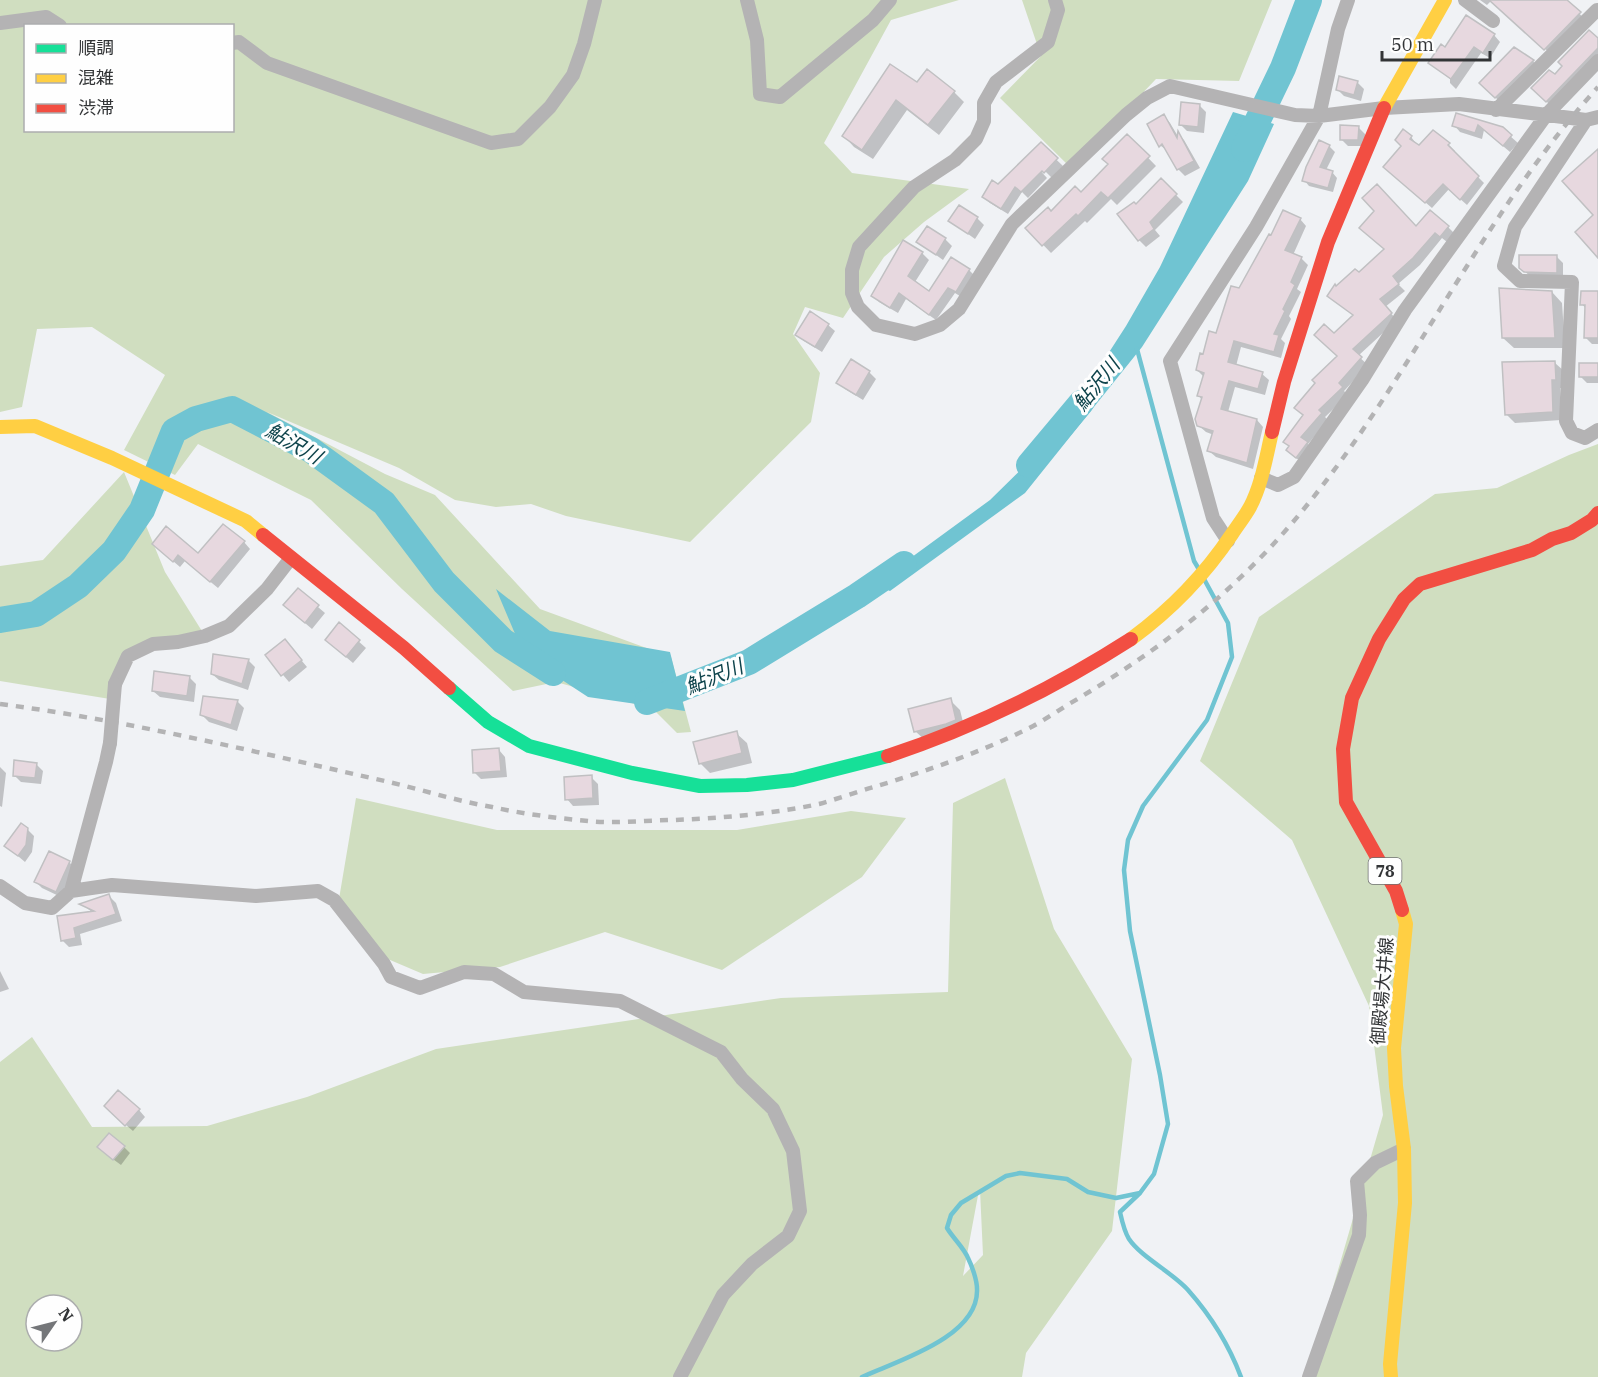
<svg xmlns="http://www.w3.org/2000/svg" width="1598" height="1377" font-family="'IBM Plex Serif','Noto Sans JP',serif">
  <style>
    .green { fill: #d0dec0; fill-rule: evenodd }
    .water { fill: #70c4d2 }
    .shadow { fill: #0003 }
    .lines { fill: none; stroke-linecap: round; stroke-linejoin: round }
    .stream { stroke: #70c4d2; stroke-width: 4.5 }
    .river { stroke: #70c4d2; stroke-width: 26 }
    .building { fill: #e7d8df; stroke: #c0c0c2; stroke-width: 1.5 }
    .street { stroke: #b4b3b4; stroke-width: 14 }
    .fast { stroke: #16e098; stroke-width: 14 }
    .slow { stroke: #ffcf43; stroke-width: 14 }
    .jam { stroke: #f24e42; stroke-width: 14 }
    .rail { stroke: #b3b3b4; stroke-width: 4.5; stroke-dasharray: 8 8; stroke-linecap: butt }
    .street-bridge { stroke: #b4b3b4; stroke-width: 14 }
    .labels { text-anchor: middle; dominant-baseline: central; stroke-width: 6; stroke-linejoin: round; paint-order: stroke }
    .shield { fill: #fefefe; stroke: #6f7172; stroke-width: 1.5 }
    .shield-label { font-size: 16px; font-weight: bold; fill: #323436 }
    .street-label { font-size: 18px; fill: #323436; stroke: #fefefe }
    .water-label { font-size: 20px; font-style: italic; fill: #0f444c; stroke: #fefefe }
  </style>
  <rect width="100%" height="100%" fill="#f0f2f5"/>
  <path class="green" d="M0,0H959L891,20L824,143L852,173L969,189L924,222L884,257L843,318L805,307L793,334L820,373L811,422L690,542L566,516L531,504L496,507L455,500L399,468L267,412L385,474L435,495L540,609L671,657L691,732L677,733L653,709L556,682L513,691L402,589L311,500L198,444L175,475L124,450L165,375L92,327L37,329L22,407L0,412ZM26,26H232V130H26Z
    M1022,0H1272L1239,81L1156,79L1071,168L1000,98L1041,56Z
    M1598,444V1377H1307L1383,1115L1369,1006L1292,840L1200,761L1259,617L1435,494L1497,488L1569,455Z
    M124,472L165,572L205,636L128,656L110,699L0,681V566L43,560Z
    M1005,778L1054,929L1132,1059L1112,1231L1026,1353L1022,1377H0V1062L32,1037L92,1127L207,1126L307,1097L436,1049L781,998L948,992L953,803ZM980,1190L983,1255L963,1276L979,1190ZM36,1305H72V1341H36Z
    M356,798L497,830H737L851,811L906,818L862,877L722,970L605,932L500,967L423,974L376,954L339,899Z"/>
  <path class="water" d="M1233,112L1274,124L1248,181L1142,347L1025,493L890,591L875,584L990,500L1055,436L1126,326L1160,267Z
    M496,589L550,631L670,652L685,711L588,697L524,655Z"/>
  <path class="shadow" d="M1480,0H1561L1567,2L1586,20L1552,55L1491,1L1487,5Z
    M1494,35L1500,42L1490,58L1481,53L1456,89L1450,83V79L1430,63L1446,49Z
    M1598,40V61L1553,108L1533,88L1556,76Z
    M1533,61L1539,68L1502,104L1481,83Z
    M1357,82L1364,89L1361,101L1344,96L1338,90Z
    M917,84L954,92L964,102L939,135L907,110L873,159L854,147L844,136Z
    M1200,106L1206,112L1204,133L1187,131L1180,124Z
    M1457,115L1502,129L1518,143L1510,152L1484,130L1482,139L1460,132L1454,125Z
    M1164,116L1170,123L1179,138V135L1184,140L1200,168L1185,176L1178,169L1168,151L1161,146L1149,124Z
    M1358,127L1365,134V146H1348L1341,139Z
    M1433,132L1449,145L1455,151L1453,152L1484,183L1467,205L1449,189L1432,208L1391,173L1411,137L1419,147Z
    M1127,136L1156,166L1117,205L1111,199L1087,223L1085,221L1051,253L1027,228L1081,194L1110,164Z
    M1041,145L1063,166L1052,178L1038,164L1036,166L1047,178L1028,198L1022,192L1008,214L990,203L983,197Z
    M1329,146L1335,152L1326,170L1332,172L1337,178L1333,192L1309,186L1304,180Z
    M1161,180L1183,202L1155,230L1160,236L1146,247L1139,240L1136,206Z
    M977,218L984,225L975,239L950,221Z
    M1300,219L1306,226L1293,255L1301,258L1308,265L1297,289L1301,292L1289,316L1291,319L1281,339L1285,343L1281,358L1241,347L1236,366L1262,374L1269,380L1265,395L1235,387L1228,412L1257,420L1263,427L1253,469L1216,457L1209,451L1214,435L1206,432L1198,425L1202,400L1199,396L1204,377L1197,370L1240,290L1271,237Z
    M1448,227L1454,233L1447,242L1442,238L1420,265L1398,284L1405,291L1385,307L1397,320L1358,356L1368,365L1344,391L1348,395L1325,417L1328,420L1308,444L1313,450L1304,463L1294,457L1304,416L1339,357L1334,335L1354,316L1328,296L1416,228Z
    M945,239L952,246L943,260L918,242Z
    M922,253L929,260L915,282L930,293L969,270L976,277L963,298L955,293L936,320L906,299L898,313L879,302L873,295Z
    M1556,256L1563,263V279L1532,278L1520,267Z
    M1552,292L1562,303L1565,348H1514L1503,338Z
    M1598,293V344H1592L1586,338V309L1582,304Z
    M828,325L835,331L822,352L804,341L797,335Z
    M851,361L869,372L876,379L863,400L845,389L838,382Z
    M1555,363L1564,371V388H1560L1561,420L1515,423L1506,414Z
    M1598,364V383H1587L1580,376Z
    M244,542L250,549L218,588L185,561L180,567L160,550L199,555Z
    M298,590L325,613L312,629L292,612Z
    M339,624L366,648L353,663L333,646Z
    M291,648L307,667L289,682L267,656Z
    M248,660L255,667L248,690L219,680L212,674Z
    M189,677L196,684L194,702L160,697L153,691Z
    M204,697L238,702L244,708L237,731L209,722L202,715Z
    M950,700L960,710L965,730L926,741L915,731Z
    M736,733L747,743L752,763L710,773L700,763Z
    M499,750L505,757L507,777L481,779L474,772Z
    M36,764L43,771L41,784L21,782L14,775Z
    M0,767L6,773L2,807L0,806Z
    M591,777L598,784L599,805L573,806L567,799Z
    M27,829L34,836L32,852L25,862L6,846Z
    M69,862L76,869L63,898L42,888L36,882Z
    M109,896L116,903L122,921L80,934L82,945L69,947L62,940L58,918L93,913L82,904Z
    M0,971L9,989L0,992Z
    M139,1110L145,1117L133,1131L112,1113Z
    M124,1147L130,1153L121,1165L106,1154Z"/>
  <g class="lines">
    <path class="stream" d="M1137,349L1194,561L1200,571
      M1204,579L1228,623L1232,657L1207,720L1143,806L1128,840L1124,870L1130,931L1160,1075L1168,1124L1154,1174L1140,1193L1120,1212C1122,1221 1124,1231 1129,1239C1141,1257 1173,1273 1188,1290C1211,1316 1229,1345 1241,1377
      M862,1377C897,1361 979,1337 977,1289C977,1280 972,1266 968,1258C964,1248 953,1238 947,1228L951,1215L961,1203L1006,1176L1020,1173L1067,1179L1088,1192L1116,1198L1140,1193"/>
    <path class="river" d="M1244,149L1283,68L1309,0
      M1029,465L1081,403
      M0,620L36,614L78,586L114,551L142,510L174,431L196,419L232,409L311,450L384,503L444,582L503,641L553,673
      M647,702L749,662L857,596L904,564"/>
  </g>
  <path class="building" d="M1489,0H1567L1581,12L1544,50Z
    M1466,15L1495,34L1483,53L1474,47L1451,79L1428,63L1441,44L1445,47Z
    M1589,30L1598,38V48L1546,102L1531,88L1549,70L1555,74L1562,66L1558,62Z
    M1514,47L1534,60L1495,98L1479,83Z
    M890,64L917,82L927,69L955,91L928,125L896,100L862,150L842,136Z
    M1339,76L1358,81L1354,95L1336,90Z
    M1181,102L1200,104L1198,127L1179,125Z
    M1456,113L1503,127L1512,135L1503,146L1478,125L1475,133L1452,126Z
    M1164,114L1177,138L1178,131L1194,161L1177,170L1162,144L1159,147L1147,124Z
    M1340,125L1359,126L1358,140H1340Z
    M1403,129L1412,136L1410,139L1419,145L1433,130L1450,143L1448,145L1479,176L1460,200L1443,184L1425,203L1383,167L1401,146L1395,140Z
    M1127,134L1150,156L1108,198L1101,192L1078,216L1076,214L1042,246L1025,228L1048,207L1051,211L1075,186L1081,192L1108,164L1102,159Z
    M1319,140L1330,145L1320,167L1333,171L1328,188L1302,181L1306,167Z
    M1041,142L1058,158L1044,173L1042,171L1021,192L1015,187L1001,209L982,197L992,180L998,184Z
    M1598,149V258L1575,232L1593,215L1562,181Z
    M1161,178L1177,194L1150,222L1154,229L1138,241L1117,214L1134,202L1136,204Z
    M1377,184L1416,226L1430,210L1449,226L1440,237L1435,233L1413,258L1393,276L1399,284L1380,299L1392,313L1353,349L1362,357L1339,383L1343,387L1319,410L1322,413L1301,437L1308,442L1296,458L1286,450L1289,446L1283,442L1303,415L1294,408L1315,383L1312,380L1337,356L1314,335L1324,324L1334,333L1353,315L1327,296L1335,284L1336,286L1355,269L1359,272L1384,249L1359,228L1374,211L1362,198Z
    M959,205L978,217L968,234L948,221Z
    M1283,210L1301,218L1285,250L1302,257L1291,282L1295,285L1283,309L1285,311L1274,334L1279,335L1274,352L1234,341L1228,362L1263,372L1258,389L1229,381L1221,409L1257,419L1247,463L1207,451L1213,431L1197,426L1195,419L1202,397L1197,396L1204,373L1196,370L1200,353L1203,354L1209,331L1216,333L1231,286L1239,288L1269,234L1271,235Z
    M927,226L946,238L936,255L916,242Z
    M903,240L923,252L908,276L929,291L951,257L970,269L956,292L948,288L929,315L899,293L890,308L871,296Z
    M1519,255H1557V273L1524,272L1519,268Z
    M1499,288L1552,291L1555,338H1502Z
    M1581,291H1598V338H1584L1585,305H1580Z
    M810,311L829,324L815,347L795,335Z
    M851,359L870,371L856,395L836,383Z
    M1555,361L1556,380H1552L1553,412L1505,415L1502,362Z
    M1579,363H1598V377H1579Z
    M223,524L245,541L210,582L178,555L173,562L152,544L166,526L198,553Z
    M298,588L319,605L305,623L283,605Z
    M339,622L360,640L346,657L325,640Z
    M285,639L302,660L281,676L265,655Z
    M213,654L249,659L242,684L211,674Z
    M154,671L190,676L187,696L152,691Z
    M203,696L238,700L231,725L200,715Z
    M951,698L956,720L946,724L914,732L908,709Z
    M737,731L742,753L699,764L693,742Z
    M499,748L501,771L473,773L472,750Z
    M14,760L37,763L35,778L13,776Z
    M592,775L593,798L565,800L564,777Z
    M21,823L28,828L26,845L18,856L4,846Z
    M49,851L70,861L56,892L34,882Z
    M109,894L116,914L74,928L76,938L61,941L57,916L94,911L79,904Z
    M118,1090L140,1109L125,1126L104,1106Z
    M109,1133L125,1146L113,1160L97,1147Z"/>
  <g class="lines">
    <path class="street" d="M747,0L757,40L760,94L780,97L873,20L890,0
      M1055,0L1058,10L1048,42L996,82L984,103V121L976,139L955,160L914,187L859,247L852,270V293L858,307L876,325L915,334L940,325L959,309L1012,224L1126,115L1147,98L1170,86L1295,115L1319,116L1384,108L1459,104L1571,118L1586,120L1598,117
      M1465,0L1493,21
      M0,23L46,17L60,26
      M232,43L239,42L267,63L491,143L518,139L550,107L573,75L584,44L595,0
      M1496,110L1597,10
      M1586,120L1515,227L1504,266L1520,281L1572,282L1566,421L1572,433L1585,438L1598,430
      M1261,478L1278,485L1294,477L1362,380L1405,310L1547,114L1598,61
      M1228,541L1213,518L1170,361L1256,227L1319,116L1338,29L1348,0
      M115,684L128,656L153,644L178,642L205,636L229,626L267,589L291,558
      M0,886L25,903L52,908L71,891L106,762L110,743
      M71,891L112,885L256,896L318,891L334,900L384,964L391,977L420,988L464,972L494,974L524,992L620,1001L721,1052L742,1079L773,1109L793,1151L800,1211L788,1236L752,1264L723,1295L680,1377
      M1309,1377L1359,1235L1360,1215L1357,1181L1375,1163L1404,1149"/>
    <path class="fast" d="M449,688L488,722L529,746L632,773L700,786L747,785L793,780L888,756"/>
    <path class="slow" d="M1384,108L1445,0
      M0,427L35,426L112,458L246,521L263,535
      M1131,639C1172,609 1204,576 1232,534C1238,525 1245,516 1250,507C1262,484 1266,457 1272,432
      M1391,1377L1390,1364L1405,1203L1404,1149L1396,1086L1394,1048L1406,924L1402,910"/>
    <path class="jam" d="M1272,432L1284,382L1328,242L1384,108
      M263,535L404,648L449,688
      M888,756C976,727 1053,689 1131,639
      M1402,910L1396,891L1346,802L1343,749L1352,698L1379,639L1404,599L1420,584L1532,550L1552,539L1571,533L1592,520L1598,513"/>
    <path class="rail" d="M0,704C131,721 260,753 389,782C423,790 457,801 492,807C523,814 556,818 588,821C616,824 646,820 675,820C722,818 772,814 819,804C837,799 856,792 874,787C923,772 973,755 1019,733C1037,725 1053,714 1069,704C1154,654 1229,597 1293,522C1408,387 1478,219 1598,87"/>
    <path class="street-bridge" d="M110,743L115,684"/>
  </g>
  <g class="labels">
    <rect class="shield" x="1368.5" y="858" width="33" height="26" rx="4.5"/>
    <g class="shield-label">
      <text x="1385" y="871">78</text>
    </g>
    <g class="street-label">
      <text transform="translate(1382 991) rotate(-85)">御殿場大井線</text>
    </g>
    <g class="water-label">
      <text transform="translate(1096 384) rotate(-51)">鮎沢川</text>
      <text transform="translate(294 443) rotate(30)">鮎沢川</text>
      <text transform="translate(714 676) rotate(-22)">鮎沢川</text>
    </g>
  </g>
  <rect x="24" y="24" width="210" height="108" fill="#fefefe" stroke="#acadae" stroke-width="1.5"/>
  <rect x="36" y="44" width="30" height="9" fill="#16e098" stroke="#acadae" stroke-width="1.5"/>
  <text x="78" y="54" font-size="18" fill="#323436">順調</text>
  <rect x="36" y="74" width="30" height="9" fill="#ffcf43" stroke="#acadae" stroke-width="1.5"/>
  <text x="78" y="84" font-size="18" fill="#323436">混雑</text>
  <rect x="36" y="104" width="30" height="9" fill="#f24e42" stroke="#acadae" stroke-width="1.5"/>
  <text x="78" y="114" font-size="18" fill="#323436">渋滞</text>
  <g transform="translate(54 1323) rotate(55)"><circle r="28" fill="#fefefe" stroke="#acadae" stroke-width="1.5"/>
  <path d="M0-4.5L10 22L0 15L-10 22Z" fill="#747679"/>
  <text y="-9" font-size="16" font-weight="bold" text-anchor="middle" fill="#323436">N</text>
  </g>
  <path d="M1382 51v9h108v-9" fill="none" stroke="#323436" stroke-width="3"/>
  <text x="1391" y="51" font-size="18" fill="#323436" stroke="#fefefe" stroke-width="4.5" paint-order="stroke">50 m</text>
</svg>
